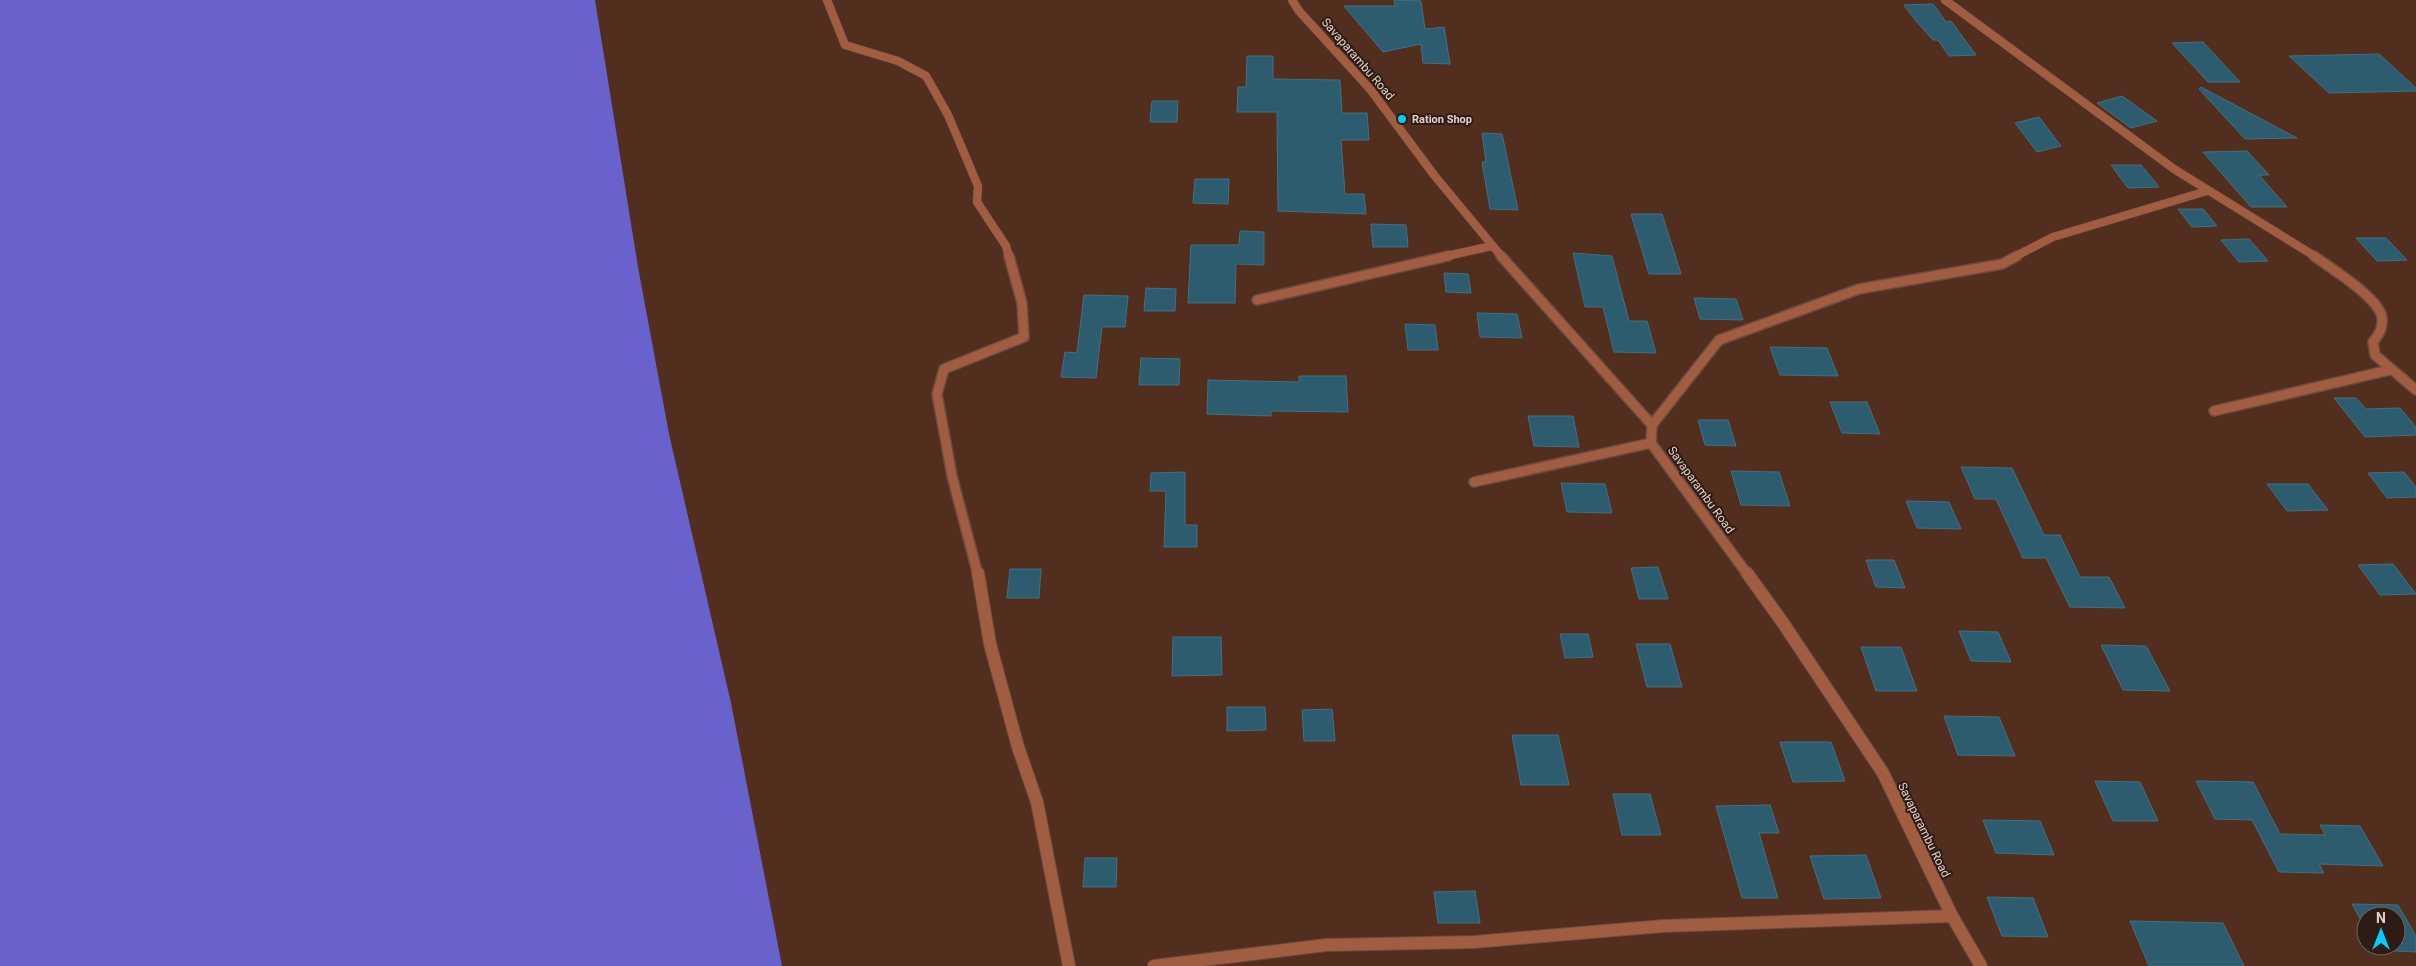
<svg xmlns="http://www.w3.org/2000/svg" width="2416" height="966" font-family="Roboto,sans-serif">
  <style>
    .water { fill: #6962cc }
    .building { fill: #2c5c6d; stroke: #417182 }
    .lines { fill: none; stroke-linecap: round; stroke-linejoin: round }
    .street-far2-casing { stroke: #6d4b3d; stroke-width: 9 }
    .street-far1-casing { stroke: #6d4b3d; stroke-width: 12 }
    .street-casing { stroke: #6d4b3d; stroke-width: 14 }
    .street-far2 { stroke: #a15d41; stroke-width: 8 }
    .street-far1 { stroke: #a15d41; stroke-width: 9 }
    .street { stroke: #a15d41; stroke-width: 12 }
    .poi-dot { fill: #0acafa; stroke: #2c1c15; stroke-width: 2 }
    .labels { text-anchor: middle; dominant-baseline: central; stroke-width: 4; stroke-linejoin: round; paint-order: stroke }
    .far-poi-label { font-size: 11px; font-weight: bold; fill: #e7cfc6; stroke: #2c1c15; text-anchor: start }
    .street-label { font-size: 12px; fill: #e7cfc6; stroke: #2c1c15 }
  </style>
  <rect width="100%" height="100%" fill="#522e1f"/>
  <path class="water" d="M0,0H595L638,267L669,434L731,703L782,966H0Z"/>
  <path class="building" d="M1394,0L1421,1L1425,29L1444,27L1450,64L1423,63L1421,44L1383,52L1344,6H1395Z
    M1933,4L1946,22L1951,21L1976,55L1949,56L1938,40H1933L1916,21L1904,5Z
    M2203,42L2240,82H2208L2172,43Z
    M2379,54L2416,88V91L2329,93L2289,56Z
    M1247,56H1273V79L1340,80L1342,113H1367L1369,140H1341L1345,194H1364L1366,214L1278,211L1277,112H1237L1238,87H1246Z
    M2201,87L2297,138L2245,139L2199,89Z
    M2122,96L2157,121L2131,128L2097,103Z
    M1152,101H1178L1177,122H1150Z
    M2039,117L2061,146L2037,152L2015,123Z
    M1482,133L1502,134L1518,210L1490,209L1482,162H1486Z
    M2247,151L2269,175H2259L2287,207H2251L2203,152Z
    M2111,165H2141L2159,187L2128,188Z
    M1195,179H1229L1228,204L1193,203Z
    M2178,209H2203L2217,226L2192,227Z
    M1631,214H1662L1681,274H1649Z
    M1371,224L1406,225L1408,247H1373Z
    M1240,231L1264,232V265L1236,264L1235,303H1188L1191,245H1239Z
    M2356,238H2386L2407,260L2377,261Z
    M2249,239L2268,261L2239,262L2221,240Z
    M1573,253L1612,256L1629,321H1647L1656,353L1614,352L1603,307H1585Z
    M1444,273L1468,274L1471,293L1446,292Z
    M1146,288L1176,289L1175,311H1144Z
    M1084,295L1128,296L1125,327H1102L1096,378L1061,377L1065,352L1077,353Z
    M1694,298L1736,299L1743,320L1700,319Z
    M1477,313L1517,314L1522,338L1480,337Z
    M1405,324L1435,325L1438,350H1408Z
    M1770,347L1827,348L1838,376L1780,375Z
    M1141,358L1180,359L1179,385H1139Z
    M1299,376H1346L1348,412L1271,411V416L1207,414L1208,380L1299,382Z
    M2334,398H2356L2366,409L2400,408L2416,427V435L2365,437Z
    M1830,402H1867L1880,434L1842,433Z
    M1528,416H1573L1579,447L1534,446Z
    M1698,420H1728L1736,446L1705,445Z
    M1961,467L2012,468L2044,535H2060L2080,577H2109L2125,608L2070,607L2046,558H2023L1996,499H1975Z
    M1731,471L1779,472L1790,506L1741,505Z
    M1185,472V525H1197V547H1164L1166,491H1150L1151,473Z
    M2404,472L2416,487V497L2387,498L2368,473Z
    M1561,483L1605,484L1612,513L1567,512Z
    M2267,484H2308L2328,510L2287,511Z
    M1906,501L1949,502L1961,529L1917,528Z
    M1866,560H1894L1905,588L1876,587Z
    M2393,564L2416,594L2380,595L2358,565Z
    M1658,567L1668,599H1639L1631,568Z
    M1010,569H1041L1039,598H1007Z
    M1959,631L1998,632L2011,662L1971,661Z
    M1560,634H1588L1593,657L1565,658Z
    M1173,637H1221L1222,675L1172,676Z
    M1636,644H1670L1682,687H1647Z
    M2101,645L2146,646L2170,691L2123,690Z
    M1861,647H1901L1917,691H1876Z
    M1227,707H1265L1266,730L1227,731Z
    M1332,709L1335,741H1304L1302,710Z
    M1944,716L1999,717L2015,756L1958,755Z
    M1512,735H1558L1569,785H1521Z
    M1780,742H1831L1845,781L1793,782Z
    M2095,781L2140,782L2158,821H2113Z
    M2196,781L2253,782L2280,834L2325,835L2320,825L2360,826L2383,866L2319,864L2324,873L2279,872L2252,820L2215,819Z
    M1613,794H1650L1661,835H1622Z
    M1770,805L1779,833H1759L1778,898H1742L1716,806Z
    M1983,820L2040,821L2054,855L1996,853Z
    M1866,855L1881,898L1824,899L1810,856Z
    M1085,858H1117L1116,887H1083Z
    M1475,891L1480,923H1438L1434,892Z
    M1987,897L2033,898L2048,937L2002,936Z
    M2352,904L2398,905L2416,936V952L2378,950L2375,946H2396V916H2366V929Z
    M2130,921L2223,923L2244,966H2149Z"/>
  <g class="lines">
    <g class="street-far2-casing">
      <path id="street-far2" d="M827,0L845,45L898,61L926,76L948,115L978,186L977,202L1006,246L1009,257
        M1292,0L1299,11L1370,89L1434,175L1502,257
        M1945,0L2174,169L2316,257
        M1442,257L1492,246
        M2014,257L2053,237L2207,191"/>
    </g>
    <g class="street-far1-casing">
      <path id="street-far1" d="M1501,256L1652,425L1651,443L1748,575
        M2314,256C2330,268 2380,298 2382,318C2383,328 2379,334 2373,342L2375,355L2416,390
        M1257,300L1448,256
        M2214,411L2390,370
        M1652,425L1719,340L1859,289L2002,264L2017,256
        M1474,482L1651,443
        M978,575L952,476L937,394L944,369L1024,337L1022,303L1009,256"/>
    </g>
    <g class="street-casing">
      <path id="street" d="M978,573L990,644L1018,747L1037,802L1069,966
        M1747,573L1783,623L1883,773L1952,916L1981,966
        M1154,966L1326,945L1474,942L1663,926L1952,916"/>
    </g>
    <use href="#street-far2" class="street-far2"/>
    <use href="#street-far1" class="street-far1"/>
    <use href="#street" class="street"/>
  </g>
  <circle class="poi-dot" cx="1402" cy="119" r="5"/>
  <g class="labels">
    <g class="far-poi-label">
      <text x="1412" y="119">Ration Shop</text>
    </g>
    <g class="street-label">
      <text transform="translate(1358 59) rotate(49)">Savaparambu Road</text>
      <text transform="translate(1701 490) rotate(54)">Savaparambu Road</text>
      <text transform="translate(1924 830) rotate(64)">Savaparambu Road</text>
    </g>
  </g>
  <g transform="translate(2381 931)"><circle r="24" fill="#2c1c15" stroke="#77645c"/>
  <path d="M0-4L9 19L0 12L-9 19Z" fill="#0acafa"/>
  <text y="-8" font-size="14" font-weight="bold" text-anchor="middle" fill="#e7cfc6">N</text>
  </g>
</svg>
